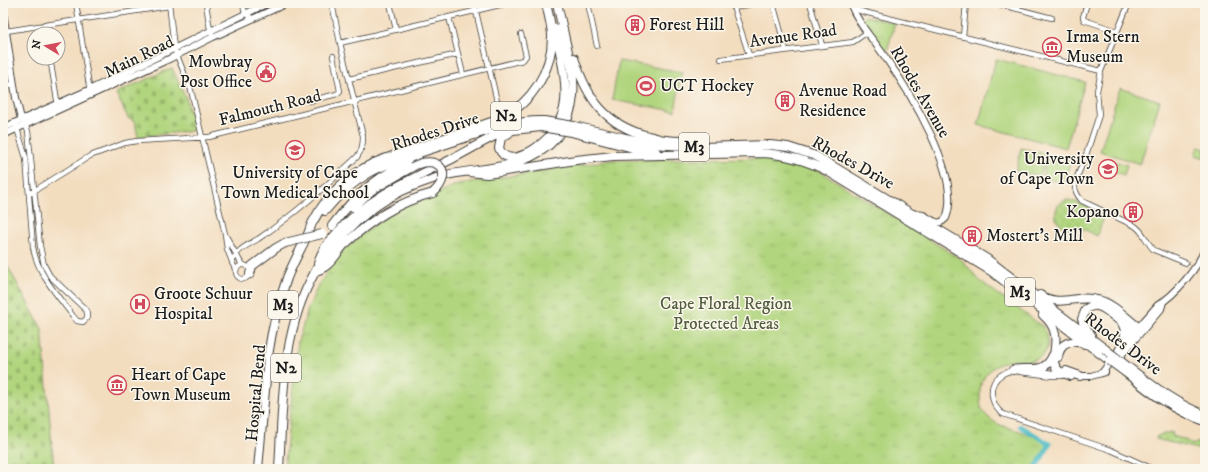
<svg xmlns="http://www.w3.org/2000/svg" width="1208" height="472" font-family="'IM FELL DW Pica',serif">
  <style>
    .grass { fill: url(#grass-tufts); stroke: #66784d }
    .cemetery { fill: url(#cemetery-stones); stroke: #66784d }
    .garden { fill: url(#garden-dots); stroke: #66784d }
    .pitch { fill: #b1d57e; stroke: #66784d }
    .lines { fill: none; stroke-linecap: round; stroke-linejoin: round }
    .canal { stroke: #50bec7; stroke-width: 4.5 }
    .street-casing { stroke: #3c3934; stroke-width: 6 }
    .secondary-casing { stroke: #3c3934; stroke-width: 8 }
    .highway-casing { stroke: #3c3934; stroke-width: 10 }
    .street { stroke: #fff; stroke-width: 4.5 }
    .secondary { stroke: #fff; stroke-width: 6 }
    .highway { stroke: #fff; stroke-width: 8 }
    .highway-bridge-casing { stroke: #3c3934; stroke-width: 10; stroke-linecap: butt }
    .highway-bridge { stroke: #fff; stroke-width: 8 }
    .labels { text-anchor: middle; dominant-baseline: central; stroke-width: 3; stroke-linejoin: round; paint-order: stroke }
    .shield { fill: #fbf7ec; stroke: #5f5e5a; stroke-width: 1 }
    .shield-label { font-size: 16px; font-weight: bold; fill: #1c1c1c }
    .poi-label { font-size: 17px; fill: #1c1c1c; stroke: #fbf7ec; text-anchor: start }
    .street-label { font-size: 17px; fill: #1c1c1c; stroke: #fbf7ec }
    .park-label { font-size: 17px; fill: #505d3e; stroke: #fbf7ec }
  </style>
  <defs>
    <pattern id="grass-tufts" width="24" height="20" patternUnits="userSpaceOnUse"><rect width="24" height="20" fill="#b1d57e"/><path d="M3 7l-1-3M5 7V3M7 7l1-3M15 17l-1-3M17 17v-4M19 17l1-3" fill="none" stroke="#98b66c"/></pattern>
    <pattern id="cemetery-stones" width="16" height="16" patternUnits="userSpaceOnUse"><rect width="16" height="16" fill="#b1d57e"/><path d="M2 7V4a2 2 0 0 1 4 0v3zM10 15v-3a2 2 0 0 1 4 0v3z" fill="#98b66c"/></pattern>
    <pattern id="garden-dots" width="8" height="8" patternUnits="userSpaceOnUse"><rect width="8" height="8" fill="#b1d57e"/><path d="M2 2h.1M6 6h.1" fill="none" stroke="#98b66c" stroke-width="1.8" stroke-linecap="round"/></pattern>
  </defs>
  <rect width="100%" height="100%" fill="#fbf7ec"/>
  <filter id="ink" filterUnits="userSpaceOnUse"><feTurbulence type="fractalNoise" baseFrequency=".025" numOctaves="2"/><feDisplacementMap in="SourceGraphic" scale="8" xChannelSelector="R" yChannelSelector="G"/><feConvolveMatrix kernelMatrix="1 2 1 2 8 2 1 2 1" color-interpolation-filters="sRGB"/></filter>
  <filter id="wash" filterUnits="userSpaceOnUse"><feTurbulence type="fractalNoise" baseFrequency=".012" numOctaves="4" result="noise"/><feDisplacementMap in="SourceGraphic" scale="16" xChannelSelector="R" yChannelSelector="G"/><feGaussianBlur stdDeviation="0.9" result="paint"/><feColorMatrix in="noise" values="0 0 0 0 0 0 0 0 0 0 0 0 0 0 0 0 0 1.4 0 .05"/><feComposite in="paint" operator="in"/></filter>
  <g filter="url(#wash)">
    <rect width="100%" height="100%" fill="#f3ddbf"/>
    <path class="grass" d="M865,16L895,23L887,51H885L862,21Z
      M766,158L792,161L818,170L962,260L979,280L1042,326C1052,338 1050,355 1034,360C1027,363 1020,359 1013,360C995,363 979,375 980,394C980,405 980,410 989,418C999,427 1014,429 1026,433C1034,435 1041,440 1048,444L1033,469H284L298,341L308,309L318,285L343,250L369,229L394,211L458,184L613,160Z"/>
    <path class="cemetery" d="M172,68L186,98L194,130L191,131L138,137L135,122L128,118L116,93Z
      M3,258L42,329L54,469H3Z"/>
    <path class="garden" d="M1067,200C1076,200 1096,211 1105,215L1097,236C1091,233 1083,228 1076,227C1075,227 1072,228 1070,228C1061,228 1054,220 1056,211C1057,205 1061,202 1067,200Z
      M1170,432L1173,433L1172,436L1183,439L1194,445L1196,443L1205,441V451L1156,439L1157,436Z"/>
    <path class="pitch" d="M996,59L1085,82L1066,148L978,125Z
      M619,61L682,72L675,111L612,100Z
      M1120,88L1160,101L1140,164L1100,151Z
      M1198,147L1205,149V158L1195,155Z
      M1021,148L1045,154L1040,176L1016,171Z
      M1047,155L1070,161L1065,183L1042,178Z
      M1110,160L1127,165L1124,175L1108,170Z"/>
    <g class="lines">
      <path class="canal" d="M1020,426L1050,444L1035,469"/>
    </g>
  </g>
  <g filter="url(#ink)">
    <g class="lines">
      <g class="street-casing">
        <path id="street" d="M76,3L90,92
          M169,3L174,48L191,90L225,234L227,249L236,272
          M206,3L209,24L211,33
          M243,3L244,10L252,19
          M390,3L396,30
          M474,3L499,110
          M588,3L597,46
          M732,3L749,55
          M773,3L786,50
          M810,3L822,45
          M995,3L1052,18
          M1087,3L1083,17L1084,20L1117,31
          M1129,3L1101,71L1097,91L1099,115L1086,155L1075,182C1074,190 1077,195 1082,201L1135,226C1144,232 1146,242 1154,250L1186,263
          M734,8L755,3
          M853,11L857,10L864,12L1101,71
          M449,17L463,74
          M45,24L46,34
          M6,31L169,6
          M963,37L966,3
          M340,43L508,3
          M50,58L58,106
          M721,59L853,42L866,33
          M349,79L458,54
          M3,86L14,84
          M309,101L337,94L340,91L333,56
          M15,122L26,158L33,247C37,273 57,295 73,316L77,321L83,322L87,318V313L86,310L50,276L44,265L40,246L28,131L25,125
          M29,194L90,156L125,143L137,141L209,137L523,60L526,56L521,34
          M226,236L241,263L244,265
          M232,263C234,251 248,245 258,239C294,215 325,187 357,157C362,150 363,145 363,136L340,43L332,3
          M236 272a7 7 0 1 1 14 0a7 7 0 1 1-14 0Z
          M1014,370C1010,371 1005,372 1001,375C987,384 990,405 1003,414L1111,450L1153,469
          M1037,371L1061,374
          M1020,372L1053,376H1062"/>
      </g>
      <g class="secondary-casing">
        <path id="secondary" d="M850,3C858,23 871,37 883,54C908,89 963,176 946,218C938,228 932,219 923,215C920,214 916,214 913,213
          M3,12L16,98L20,115L24,122
          M3,128L89,90L268,3
          M3,135L169,59L213,37L287,3
          M1123,345L1158,305C1175,295 1199,267 1205,248
          M1116,361L1161,309L1163,302
          M1102,373L1113,358
          M1077,376H1091L1105,372"/>
      </g>
      <g class="highway-casing">
        <path id="highway" d="M574,58C587,98 605,125 648,136C654,137 660,140 666,140C677,142 689,141 700,141
          M574,126L651,144L702,147L770,145L788,147L816,156L987,259L1105,349
          M571,132L633,148L656,152
          M509,133L501,138L499,148C508,172 543,145 552,133C557,126 562,117 564,108C569,86 560,52 555,29
          M469,172L487,174L576,160L613,156L760,153C784,154 807,160 829,172L991,271L1110,361
          M353,207L372,190L412,167
          M325,211C337,196 352,183 369,173C392,160 418,154 443,145C476,135 509,120 544,121
          M332,226C355,195 381,172 418,159
          M318,264C321,251 327,244 336,234C367,198 409,180 450,160C467,151 484,141 501,133L513,130L541,127
          M316,271C319,270 324,268 327,265C334,260 338,251 345,244C371,220 398,202 433,193
          M250,274L252,266L276,248L285,243
          M1040,295C1060,308 1077,294 1097,300C1113,303 1126,318 1138,327
          M1043,315C1069,337 1044,359 1059,371C1063,374 1067,374 1071,376
          M1091,335L1084,325L1082,319L1086,309C1093,304 1099,305 1106,310L1134,332
          M1119,351C1124,341 1128,333 1122,323
          M1058,357C1060,342 1072,339 1085,344
          M1129,368C1153,386 1176,404 1205,415
          M1013,370C1030,366 1044,376 1053,355
          M1066,371L1080,376
          M1125,372C1150,392 1174,411 1205,421
          M258,469L268,356C272,329 278,303 287,278C293,263 301,249 308,234C310,229 311,224 314,220C328,192 355,169 384,159L497,120C531,105 553,71 552,34C551,23 548,13 546,3
          M279,469C283,402 281,331 315,272C318,265 323,260 328,254C350,224 378,200 413,186C424,182 435,178 446,175C485,167 529,170 557,137C566,125 572,111 573,96C575,78 570,61 566,43C563,30 560,16 557,3"/>
      </g>
      <use href="#street" class="street"/>
      <use href="#secondary" class="secondary"/>
      <use href="#highway" class="highway"/>
      <g class="highway-bridge-casing">
        <path id="highway-bridge" d="M544,121L574,126
          M541,127L571,132
          M412,167C438,153 455,173 433,193
          M285,243L322,234
          M1105,349L1129,368
          M1110,361L1125,372"/>
      </g>
      <use href="#highway-bridge" class="highway-bridge"/>
    </g>
  </g>
  <defs>
    <g id="building-ring" transform="scale(1)"><circle r="9.5" fill="#fbf7ec" stroke="#d1495b" stroke-width="1.5"/><path d="M-4-6H4V6H1V3H-1V6H-4ZM-2.5-4.3h1.7v1.8h-1.7ZM.8-4.3h1.7v1.8H.8ZM-2.5-1h1.7V.8h-1.7ZM.8-1h1.7V.8H.8Z" fill="#d1495b"/></g>
    <g id="museum-ring" transform="scale(1)"><circle r="9.5" fill="#fbf7ec" stroke="#d1495b" stroke-width="1.5"/><path d="M0-6L6-3V-2H-6V-3ZM-5-1h2V3h-2ZM-1-1h2V3h-2ZM3-1h2V3H3ZM-6 4H6V6H-6Z" fill="#d1495b"/></g>
    <g id="civic-ring" transform="scale(1)"><circle r="9.5" fill="#fbf7ec" stroke="#d1495b" stroke-width="1.5"/><path d="M-.6-6.5H3V-4.5H.6V-3L4-1V1h2V6H-6V1h2V-1L-.6-3ZM-1.2 2.5V6h2.4V2.5Z" fill="#d1495b"/></g>
    <g id="stadium-ring" transform="scale(1)"><circle r="9.5" fill="#fbf7ec" stroke="#d1495b" stroke-width="1.5"/><path d="M0-5a6.5 5 0 1 0 0 10a6.5 5 0 1 0 0-10ZM-3.5-1.8h7v3.6h-7Z" fill="#d1495b"/></g>
    <g id="university-ring" transform="scale(1)"><circle r="9.5" fill="#fbf7ec" stroke="#d1495b" stroke-width="1.5"/><path d="M0-5L7-2L0 1L-7-2ZM-4 1L0 2.5L4 1V4Q0 6-4 4Z" fill="#d1495b"/></g>
    <g id="hospital-ring" transform="scale(1)"><circle r="9.5" fill="#fbf7ec" stroke="#d1495b" stroke-width="1.5"/><path d="M-5-5h3v3.5h4V-5h3V5h-3V1.5h-4V5h-3Z" fill="#d1495b"/></g>
  </defs>
  <g fill-rule="evenodd">
    <use href="#building-ring" x="635" y="25"/>
    <use href="#museum-ring" x="1052" y="47"/>
    <use href="#civic-ring" x="266" y="72"/>
    <use href="#stadium-ring" x="646" y="86"/>
    <use href="#building-ring" x="785" y="101"/>
    <use href="#university-ring" x="295" y="150"/>
    <use href="#university-ring" x="1108" y="169"/>
    <use href="#building-ring" x="1133" y="212"/>
    <use href="#building-ring" x="972" y="236"/>
    <use href="#hospital-ring" x="140" y="304"/>
    <use href="#museum-ring" x="117" y="385"/>
  </g>
  <g class="labels">
    <g class="shield">
      <rect x="491" y="102" width="30" height="28" rx="3"/>
      <rect x="679" y="133" width="30" height="28" rx="3"/>
      <rect x="1005" y="278" width="30" height="28" rx="3"/>
      <rect x="268" y="291" width="30" height="28" rx="3"/>
      <rect x="271" y="354" width="30" height="28" rx="3"/>
    </g>
    <g class="shield-label">
      <text x="506" y="116">N2</text>
      <text x="694" y="147">M3</text>
      <text x="1020" y="292">M3</text>
      <text x="283" y="305">M3</text>
      <text x="286" y="368">N2</text>
    </g>
    <g class="poi-label">
      <text x="649" y="25">Forest Hill</text>
      <text x="1066" y="37">Irma Stern<tspan x="1066" dy="20">Museum</tspan></text>
      <text x="252" y="62" text-anchor="end">Mowbray<tspan x="252" dy="20">Post Office</tspan></text>
      <text x="660" y="86">UCT Hockey</text>
      <text x="799" y="91">Avenue Road<tspan x="799" dy="20">Residence</tspan></text>
      <text x="1094" y="159" text-anchor="end">University<tspan x="1094" dy="20">of Cape Town</tspan></text>
      <text x="295" y="173" text-anchor="middle">University of Cape<tspan x="295" dy="20">Town Medical School</tspan></text>
      <text x="1119" y="212" text-anchor="end">Kopano</text>
      <text x="986" y="236">Mostert's Mill</text>
      <text x="154" y="294">Groote Schuur<tspan x="154" dy="20">Hospital</tspan></text>
      <text x="131" y="375">Heart of Cape<tspan x="131" dy="20">Town Museum</tspan></text>
    </g>
    <g class="street-label">
      <text transform="translate(793 36) rotate(-8)">Avenue Road</text>
      <text transform="translate(139 57) rotate(-26)">Main Road</text>
      <text transform="translate(920 92) rotate(60)">Rhodes Avenue</text>
      <text transform="translate(270 108) rotate(-14)">Falmouth Road</text>
      <text transform="translate(435 132) rotate(-18)">Rhodes Drive</text>
      <text transform="translate(853 163) rotate(29)">Rhodes Drive</text>
      <text transform="translate(1123 344) rotate(37)">Rhodes Drive</text>
      <text transform="translate(256 393) rotate(-85)">Hospital Bend</text>
    </g>
    <g class="park-label">
      <text x="726" y="304">Cape Floral Region<tspan x="726" dy="20">Protected Areas</tspan></text>
    </g>
  </g>
  <rect width="1208" height="472" fill="none" stroke="#fbf7ec" stroke-width="16"/>
  <g transform="translate(46 46) rotate(280)"><circle r="19" fill="#fbf7ec" stroke="#a29f99"/>
  <path d="M0-3L7 15L0 10L-7 15Z" fill="#d1495b"/>
  <text y="-6" font-size="11" font-weight="bold" text-anchor="middle" fill="#1c1c1c">N</text>
  </g>
</svg>
